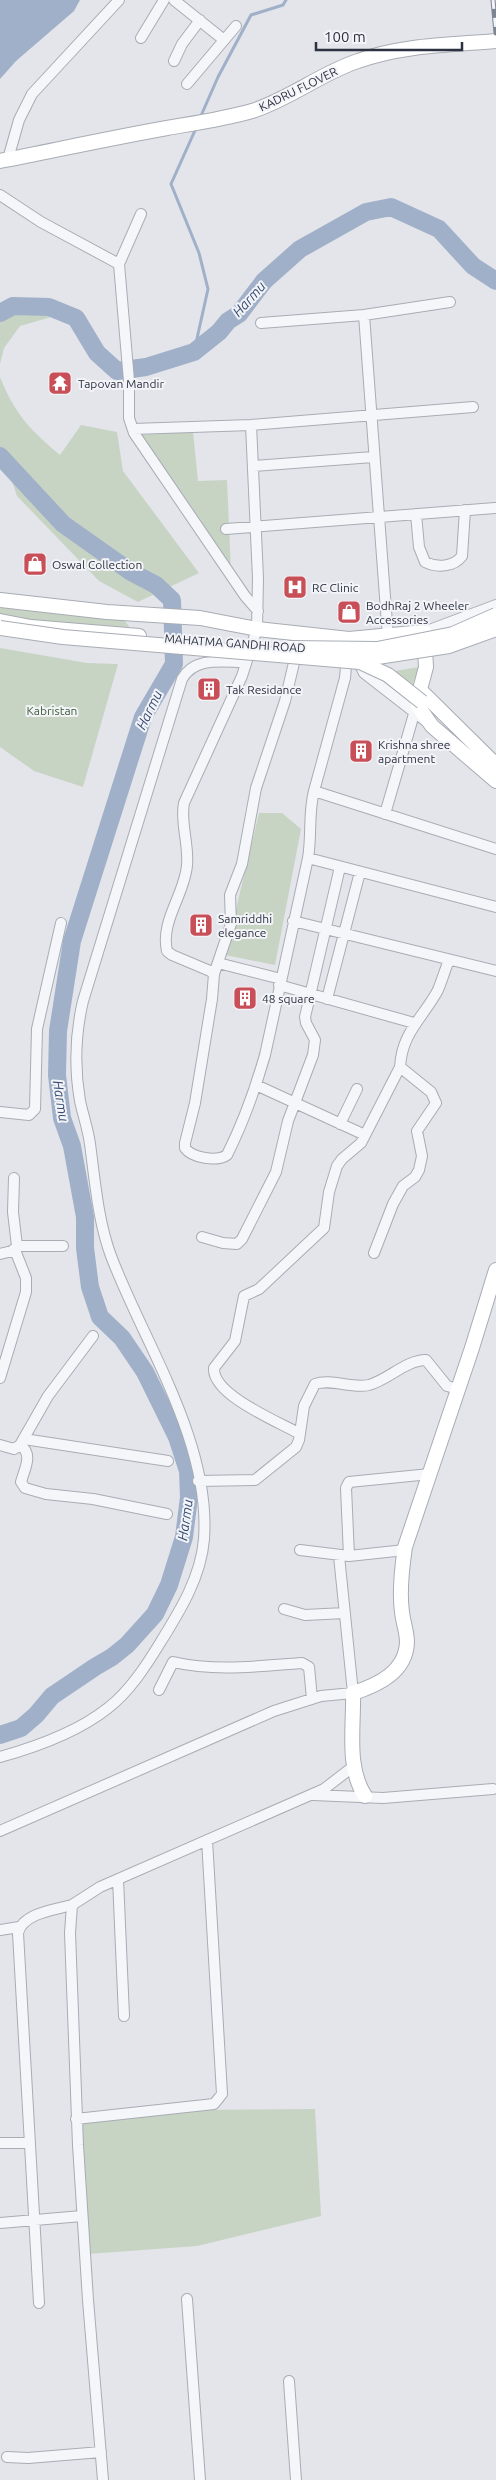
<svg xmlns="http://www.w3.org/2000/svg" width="496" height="2480" font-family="Ubuntu,sans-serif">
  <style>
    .green { fill: #c7d4c4 }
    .water { fill: #a0b0c8 }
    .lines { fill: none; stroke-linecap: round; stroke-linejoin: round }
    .stream { stroke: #a0b0c8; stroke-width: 3 }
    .river { stroke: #a0b0c8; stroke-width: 18 }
    .minor-casing { stroke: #a8acb4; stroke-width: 12 }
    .secondary-casing { stroke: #a8acb4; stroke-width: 16 }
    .minor { stroke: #f5f6f9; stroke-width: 10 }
    .secondary { stroke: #fff; stroke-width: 14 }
    .rail-casing { stroke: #7d8493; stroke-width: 5 }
    .rail { stroke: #f3f4f8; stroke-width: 3; stroke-dasharray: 9; stroke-linecap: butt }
    .secondary-bridge-casing { stroke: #a8acb4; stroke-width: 16; stroke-linecap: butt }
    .secondary-bridge { stroke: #fff; stroke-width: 14 }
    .labels { text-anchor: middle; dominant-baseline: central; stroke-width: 4; stroke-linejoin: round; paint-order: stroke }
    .street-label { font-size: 12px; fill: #2c3242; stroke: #f3f4f8 }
    .poi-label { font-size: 12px; fill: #2c3242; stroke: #f3f4f8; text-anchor: start }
    .park-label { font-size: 12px; fill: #3d5d3a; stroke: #f3f4f8 }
    .water-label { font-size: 14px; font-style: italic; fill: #374d74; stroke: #f3f4f8 }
  </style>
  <rect width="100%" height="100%" fill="#e3e5ea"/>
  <path class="green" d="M27,309H48L62,314L20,326L4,348L0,364V321L10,314Z
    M0,377C15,414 29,429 60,455L81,425L117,432L123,471L199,573L138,602L99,581L17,496L0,447Z
    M193,432L198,481L227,480L231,571L142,435Z
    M0,605L123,618L130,628L35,621L0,614Z
    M0,648L87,663L118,664L83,787L34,771L0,747Z
    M419,667L409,693L401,695L372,675Z
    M259,813H282L301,829L275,965L225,955Z
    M315,2109L321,2216L197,2246L88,2254L81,2118L190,2110Z"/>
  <path class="water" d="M0,0H80L74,11L16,61L0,79Z"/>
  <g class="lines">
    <path class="stream" d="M200,118L218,77L251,15L283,5L286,0
      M194,352L208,289L199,253L171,184L197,126"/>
    <path class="river" d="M0,313L13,306L49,307L76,318L97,353L117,371L146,367L194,352L219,332L228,321L239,314L264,281L300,249L366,212L391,207L439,229L473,266L496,281
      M0,456L63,524L131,572L156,585L172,600L174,664L143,717L72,941L58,1031L57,1075L62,1118L72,1146L85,1217V1248L90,1287L100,1317L122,1338L145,1372L177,1437L188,1471L189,1497L184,1537L169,1585L155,1614L127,1645L112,1657L95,1667L52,1696L36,1715L21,1728L0,1735"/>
    <g class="minor-casing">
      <path id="minor" d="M174,0L224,40
        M141,38L164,0
        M174,61L182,44L200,20
        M187,84L236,26
        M8,159L19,120L32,94L119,0
        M0,195L41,222L119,264L129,381V418L134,433L245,596L258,611
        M119,264L141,214
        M364,315L388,637
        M261,323L364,315L450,302
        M251,425L258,578L257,629L242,676L184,803C180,822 189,844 187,865C185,894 160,921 167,951L172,955L210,971L214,974L212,999L195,1103L185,1143V1148C192,1158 217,1162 227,1155C243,1123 255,1090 265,1055L308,858C312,835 308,814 314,791
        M133,429L251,425L473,407
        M253,466L373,457
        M416,514L419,547L425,562C437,568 454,567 462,556L465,510
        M226,529L495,508
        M424,632L496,605
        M347,655L345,678L314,791L496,849
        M357,659L364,673L427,722
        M385,814L414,714
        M308,858L496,907
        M293,921L496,971
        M218,963L281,979
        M214,974L231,924L230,895L242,864L256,788L285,701L297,650
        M279,985L414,1023
        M327,999L360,872
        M256,1085L365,1135
        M0,1112L29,1115L35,1109L37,1029L61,923
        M340,1124L357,1089
        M202,1237L223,1243L237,1244L242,1239L276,1172L288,1121L313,1055L315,1040L306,1023L305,1017L340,867
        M17,1246H63
        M374,1253L393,1204L403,1186L415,1177L419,1170L422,1156L417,1131L436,1103L431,1092L400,1067C402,1032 423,1018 438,990C442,980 445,970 449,960
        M0,1254L12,1251L17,1246L13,1212L14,1178
        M0,1378L26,1292V1278L15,1250
        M300,1434C279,1422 212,1395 214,1368L235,1341L244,1296L259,1289L324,1228L329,1192L337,1166L342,1159L361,1143L400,1067
        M24,1439L168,1461
        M0,1445L14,1449L20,1445L48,1396L93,1336
        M20,1445C34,1454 24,1470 21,1482L25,1488L46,1494L93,1499L167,1514
        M198,1481L255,1480L296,1447L299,1440L304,1406L315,1384C331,1378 351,1389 369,1385C388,1380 406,1360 426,1360L447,1386L458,1389
        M300,1550L349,1556L346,1488L349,1482L430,1474
        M349,1556L405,1550
        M284,1609L305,1615L345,1613
        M159,1690L173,1662C216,1672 259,1666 302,1663L309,1667L312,1699
        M0,1757C36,1747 78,1732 108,1708C129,1692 146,1666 160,1643C180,1611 201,1577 204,1539C211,1442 144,1343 111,1256C98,1221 95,1181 90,1144C88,1129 83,1115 80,1101C74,1066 75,1035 83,1001L182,679C195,656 223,662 246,662
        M313,1795L383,1798L493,1789
        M0,1831L274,1711L321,1696L353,1693L339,1556
        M118,1879L124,2016
        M0,1930L19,1927
        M76,2119L214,2104L222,2094L207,1840
        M0,2143H30
        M0,2223L82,2216
        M187,2299L200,2480
        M39,2303L18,1933C23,1913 54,1910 72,1905
        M289,2381L296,2480
        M7,2457L28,2458L101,2452
        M103,2480L88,2300L78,2145L70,1933L72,1905L100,1887L324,1789L354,1766"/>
    </g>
    <g class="secondary-casing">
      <path id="secondary" d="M0,161C56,150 111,138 167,128C196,123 224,119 252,111C290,99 321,73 358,61C402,45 450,45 496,41
        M0,600L107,612L200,618L257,629L349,639L424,632L426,667L418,697V706L432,726L496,781
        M0,621L31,627L139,636
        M423,693L496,765
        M365,1796C346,1767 354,1727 353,1693C378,1685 406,1672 407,1642C407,1632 403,1622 402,1612C399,1591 402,1567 405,1547L472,1348L496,1270"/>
    </g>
    <use href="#minor" class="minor"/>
    <use href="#secondary" class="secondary"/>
    <g class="rail-casing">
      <path id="rail" d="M493,0L496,33"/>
    </g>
    <use href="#rail" class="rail"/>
    <g class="secondary-bridge-casing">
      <path id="secondary-bridge" d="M0,628L63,637L360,662L388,675L422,702
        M289,648L377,649L453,634L496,615
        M358,660L449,646L496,629"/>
    </g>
    <use href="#secondary-bridge" class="secondary-bridge"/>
  </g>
  <defs>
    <g id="temple-square" transform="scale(1.25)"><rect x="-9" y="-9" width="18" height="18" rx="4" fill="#c84f57" stroke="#f3f4f8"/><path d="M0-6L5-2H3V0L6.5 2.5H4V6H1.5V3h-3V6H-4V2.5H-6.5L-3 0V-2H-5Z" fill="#fff"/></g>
    <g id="shop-square" transform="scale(1.25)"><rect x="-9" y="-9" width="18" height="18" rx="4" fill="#c84f57" stroke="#f3f4f8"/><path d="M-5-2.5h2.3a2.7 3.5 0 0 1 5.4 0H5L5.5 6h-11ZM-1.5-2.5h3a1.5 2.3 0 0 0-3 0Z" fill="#fff"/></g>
    <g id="hospital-square" transform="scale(1.25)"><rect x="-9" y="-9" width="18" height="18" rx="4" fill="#c84f57" stroke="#f3f4f8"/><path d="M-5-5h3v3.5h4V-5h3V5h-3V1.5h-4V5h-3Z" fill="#fff"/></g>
    <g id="building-square" transform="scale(1.25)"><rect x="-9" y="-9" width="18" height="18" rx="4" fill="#c84f57" stroke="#f3f4f8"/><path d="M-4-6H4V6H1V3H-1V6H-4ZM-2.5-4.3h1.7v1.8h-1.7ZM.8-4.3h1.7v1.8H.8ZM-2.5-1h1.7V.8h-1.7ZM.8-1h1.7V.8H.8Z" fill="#fff"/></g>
  </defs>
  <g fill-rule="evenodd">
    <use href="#temple-square" x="60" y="383"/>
    <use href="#shop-square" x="35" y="564"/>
    <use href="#hospital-square" x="295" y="587"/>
    <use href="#shop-square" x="349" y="612"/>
    <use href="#building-square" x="209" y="689"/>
    <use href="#building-square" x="361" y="751"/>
    <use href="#building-square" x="201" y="925"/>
    <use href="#building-square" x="245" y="998"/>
  </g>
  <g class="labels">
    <g class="street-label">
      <text transform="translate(298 89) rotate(-26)">KADRU FLOVER</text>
      <text transform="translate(235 643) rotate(4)">MAHATMA GANDHI ROAD</text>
    </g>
    <g class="poi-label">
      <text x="78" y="383">Tapovan Mandir</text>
      <text x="52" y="564">Oswal Collection</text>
      <text x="312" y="587">RC Clinic</text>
      <text x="366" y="605">BodhRaj 2 Wheeler<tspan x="366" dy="14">Accessories</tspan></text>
      <text x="226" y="689">Tak Residance</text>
      <text x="378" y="744">Krishna shree<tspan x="378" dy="14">apartment</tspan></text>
      <text x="218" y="918">Samriddhi<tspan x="218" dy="14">elegance</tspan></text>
      <text x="262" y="998">48 square</text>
    </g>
    <g class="park-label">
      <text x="52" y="710">Kabristan</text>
    </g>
    <g class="water-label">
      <text transform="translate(249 299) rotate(-48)">Harmu</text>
      <text transform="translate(149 710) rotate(-64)">Harmu</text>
      <text transform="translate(61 1101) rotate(81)">Harmu</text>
      <text transform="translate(185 1520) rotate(-82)">Harmu</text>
    </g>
  </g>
  <path d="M316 42v8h146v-8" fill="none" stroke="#2c3242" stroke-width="2.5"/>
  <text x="324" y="42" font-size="15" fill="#2c3242" stroke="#f3f4f8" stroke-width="4" paint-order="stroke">100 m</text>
</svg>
